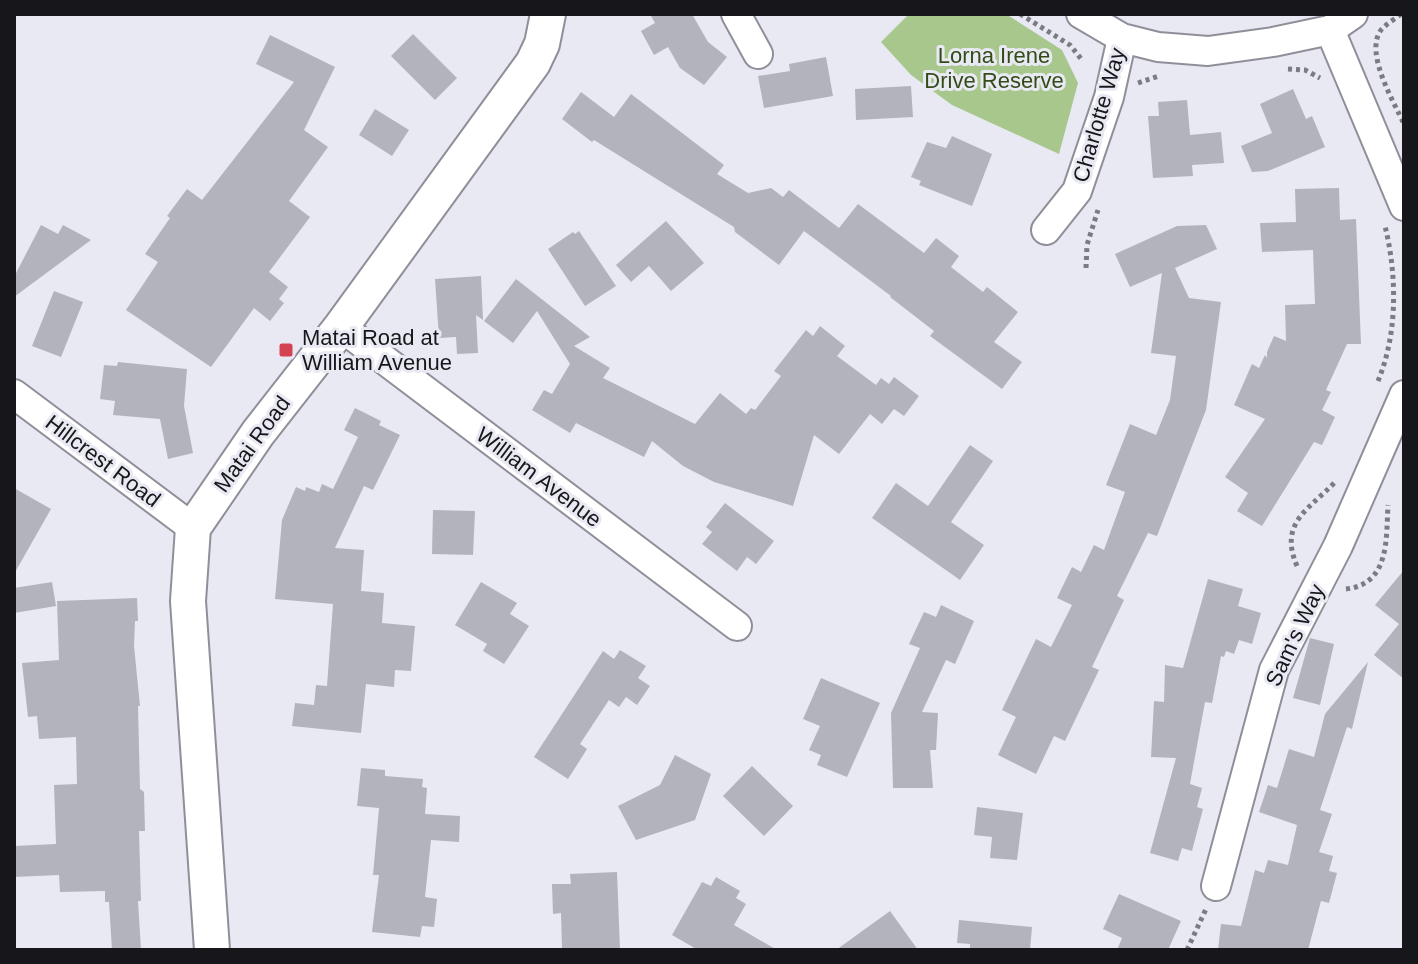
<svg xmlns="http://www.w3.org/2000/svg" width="1418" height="964" font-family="Helvetica,sans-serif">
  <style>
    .green { fill: #a7c78c }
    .building { fill: #b3b3bd }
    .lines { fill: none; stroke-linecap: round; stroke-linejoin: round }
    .minor-casing { stroke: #908f99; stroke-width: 32 }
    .tertiary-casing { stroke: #908f99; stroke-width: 38 }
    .path { stroke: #7b7b82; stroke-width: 5; stroke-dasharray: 4 4; stroke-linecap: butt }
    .minor { stroke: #fff; stroke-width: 28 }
    .tertiary { stroke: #fff; stroke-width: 34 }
    .poi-dot { fill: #d34352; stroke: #e9e9f3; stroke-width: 3 }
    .labels { text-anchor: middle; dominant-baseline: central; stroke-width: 6; stroke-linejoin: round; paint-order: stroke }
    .park-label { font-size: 22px; fill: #334c17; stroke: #e9e9f3 }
    .street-label { font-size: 22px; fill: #17171b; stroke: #e9e9f3 }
    .poi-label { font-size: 22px; fill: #17171b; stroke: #e9e9f3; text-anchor: start }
  </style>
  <rect width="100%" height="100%" fill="#e9e9f3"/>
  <path class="green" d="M909,14H1006L1062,50L1078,83L1059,154L952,105L911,75L881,42Z"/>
  <path class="building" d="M650,14H692L708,42L727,57L704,85L680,68L668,47L654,55L641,31L655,23Z
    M413,34L457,78L435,100L391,56Z
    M270,35L335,67L304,130L328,147L289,201L310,217L269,272L288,287L279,299L284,303L270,321L254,308L211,367L126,310L158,262L145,254L170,218L167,216L187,189L202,200L294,82L256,64Z
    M826,57L833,96L764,108L758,76L790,71L789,64Z
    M911,86L913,117L856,120L855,89Z
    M1293,89L1306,119L1312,116L1325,147L1268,171L1252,172L1241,146L1272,133L1260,104Z
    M581,92L614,117L631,94L724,165L717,174L748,193L771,188L783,197L789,190L839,228L858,204L924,253L936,238L959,256L951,267L983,292L987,287L1018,312L994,342L1022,362L1002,389L930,336L934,331L890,297L891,296L804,231L779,265L735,232L734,227L594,140L592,142L562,119Z
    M1187,100L1190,135L1221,132L1224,163L1192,165L1193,176L1153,178L1148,116H1159L1158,102Z
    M375,109L409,130L392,156L359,135Z
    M952,136L992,154L972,206L919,185L921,181L911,177L927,142L946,148Z
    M1339,188L1340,220L1356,219L1361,344H1347L1326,390L1331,392L1322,410L1335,417L1322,445L1314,442L1262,526L1237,511L1248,493L1225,477L1265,419L1234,405L1252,364L1259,368L1265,355L1267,358V352L1274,336L1286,341L1285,305L1315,304L1313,250L1262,252L1260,223L1296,222L1295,189Z
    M666,221L704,263L671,291L649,266L631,282L616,265Z
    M41,225L58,234L63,225L91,240L14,297V277Z
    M1206,225L1217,249L1175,268L1189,298L1221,302L1206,410L1157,536L1148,533L1117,596L1124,600L1092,667L1099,670L1065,741L1054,736L1036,774L998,755L1016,717L1002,710L1036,639L1051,647L1072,605L1057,598L1072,567L1081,572L1094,545L1104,550L1125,492L1106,485L1130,424L1156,435L1170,400L1176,356L1151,353L1162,273L1130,287L1115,254L1177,226Z
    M579,231L616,286L585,306L548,249L573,232L575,234Z
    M481,276L483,320L476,315L478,353L457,354L456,337L439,338L435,279Z
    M516,279L590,337L574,346L610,368L603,378L695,424L720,393L746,414L751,408L755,410L781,376L774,371L806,330L813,336L820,326L845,346L837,356L876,385L881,378L889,384L894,377L919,396L904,416L894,409L882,424L870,414L839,454L814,435L793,506L714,482L683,466L652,441L644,457L576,423L570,433L532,410L544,390L552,394L570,364L537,311L513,343L484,321Z
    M54,291L83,302L61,357L32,346Z
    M118,362L187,369L184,406L193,453L168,459L160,419L113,415L115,401L100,399L104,365L117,366Z
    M355,408L381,421L379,425L400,435L373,490L364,486L335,548L364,550L361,591L384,593L382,623L415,626L411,671L395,670L394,687L366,684L361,733L292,726L295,703L314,705L316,685L327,686L333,604L275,599L282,520L296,487L305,491L306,487L319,492L322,484L333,489L358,437L344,430Z
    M970,445L993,461L951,522L984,545L960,580L872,518L896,483L928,506Z
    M14,488L51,509L14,574Z
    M725,503L774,541L756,564L747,557L737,571L702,544L712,532L706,527Z
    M433,510L475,511L473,555L432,554Z
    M1404,570V679L1374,655L1399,624L1375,605Z
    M1208,579L1243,589L1238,606L1261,613L1252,644L1239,640L1234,654L1226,651L1224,657L1221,656L1212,703L1205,702L1190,784L1202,788L1197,807L1203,809L1192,851L1182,848L1178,861L1150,853L1176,758L1151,757L1154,701L1164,702L1165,665L1183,668Z
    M52,582L56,606L14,613V588Z
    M481,582L517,603L510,614L529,626L504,664L483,651L487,644L455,625Z
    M137,598L138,621H135L134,646L140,706H138L140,789L144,792L145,831H139L141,901H138L141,950H112L109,902H105V891L60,892L59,875L14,877V846L56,844L54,785L77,784L76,737L39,739L37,716L28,717L22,663L59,660L57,601Z
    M941,605L974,621L955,664L946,660L922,712L938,713L936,750H930L933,788H893L891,713L920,648L909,644L924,612L936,617Z
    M1310,638L1334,644L1320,705L1293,698Z
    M620,650L646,666L638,678L650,686L637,705L626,697L619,707L609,700L580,744L587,749L568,779L534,757L603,651L614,659Z
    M1368,662L1352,729L1347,727L1320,810L1332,814L1319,852L1333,856L1329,871L1337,873L1329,903L1321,901L1308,950H1218L1221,924L1241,926L1255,870L1264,873L1268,860L1288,865L1297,825L1259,812L1268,785L1277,788L1289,749L1314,757L1325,714Z
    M821,678L880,703L847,777L817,765L821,755L809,750L820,726L803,719Z
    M675,755L711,774L695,820L636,840L618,806L660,785Z
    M752,766L793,806L764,836L723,796Z
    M361,768L385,770V776L423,779L422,787L427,788L425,814L460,816L459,842L431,840L425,897L437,899L434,927L422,926L420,937L372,932L379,875H373L379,808L357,806Z
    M977,807L1023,813L1017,860L990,858L992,837L974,835Z
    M617,872L620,950L562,949L561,913L553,914L552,884H571L570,874Z
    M716,877L740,891L736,898L746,904L734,925L777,950H698L672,935L702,882L711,886Z
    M1119,894L1181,921L1168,950H1117L1122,938L1103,929Z
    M890,911L918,950H836Z
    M959,920L1032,927L1030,950H970V944L957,943Z"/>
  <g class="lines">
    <g class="minor-casing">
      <path id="minor" d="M736,14L758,54
        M1081,14L1122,38L1158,47L1208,51L1273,42L1330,30L1353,14
        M1330,30L1404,206
        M1046,230L1077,191L1109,97L1122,38
        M341,327L737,626
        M14,394L193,528
        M1216,886L1274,670L1338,546L1404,395"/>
    </g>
    <g class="tertiary-casing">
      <path id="tertiary" d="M212,950L188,601L193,528L258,433L341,327L533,63L542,44L548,14"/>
    </g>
    <path class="path" d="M1020,14L1070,45L1082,60
      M1401,14C1395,19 1386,24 1381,30C1364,53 1394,102 1404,124
      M1288,69L1305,70L1320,78
      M1138,83L1159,76
      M1086,268L1087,245L1098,210
      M1378,381C1398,333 1397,275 1385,226
      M1297,566C1278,522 1310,509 1335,482
      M1346,589C1390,584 1386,539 1388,505
      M1187,950L1206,909"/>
    <use href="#minor" class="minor"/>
    <use href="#tertiary" class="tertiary"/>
  </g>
  <rect class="poi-dot" x="278" y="342" width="16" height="16" rx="4"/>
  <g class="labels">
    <g class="park-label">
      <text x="994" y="55">Lorna Irene<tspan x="994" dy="25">Drive Reserve</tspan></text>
    </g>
    <g class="street-label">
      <text transform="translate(1099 115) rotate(-74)">Charlotte Way</text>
      <text transform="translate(252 444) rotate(-54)">Matai Road</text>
      <text transform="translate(103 461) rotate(37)">Hillcrest Road</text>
      <text transform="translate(539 477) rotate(37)">William Avenue</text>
      <text transform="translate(1295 635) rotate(-65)">Sam's Way</text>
    </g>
    <g class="poi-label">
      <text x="302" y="337">Matai Road at<tspan x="302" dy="25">William Avenue</tspan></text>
    </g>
  </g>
  <rect width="1418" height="964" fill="none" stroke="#17171b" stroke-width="32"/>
</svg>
